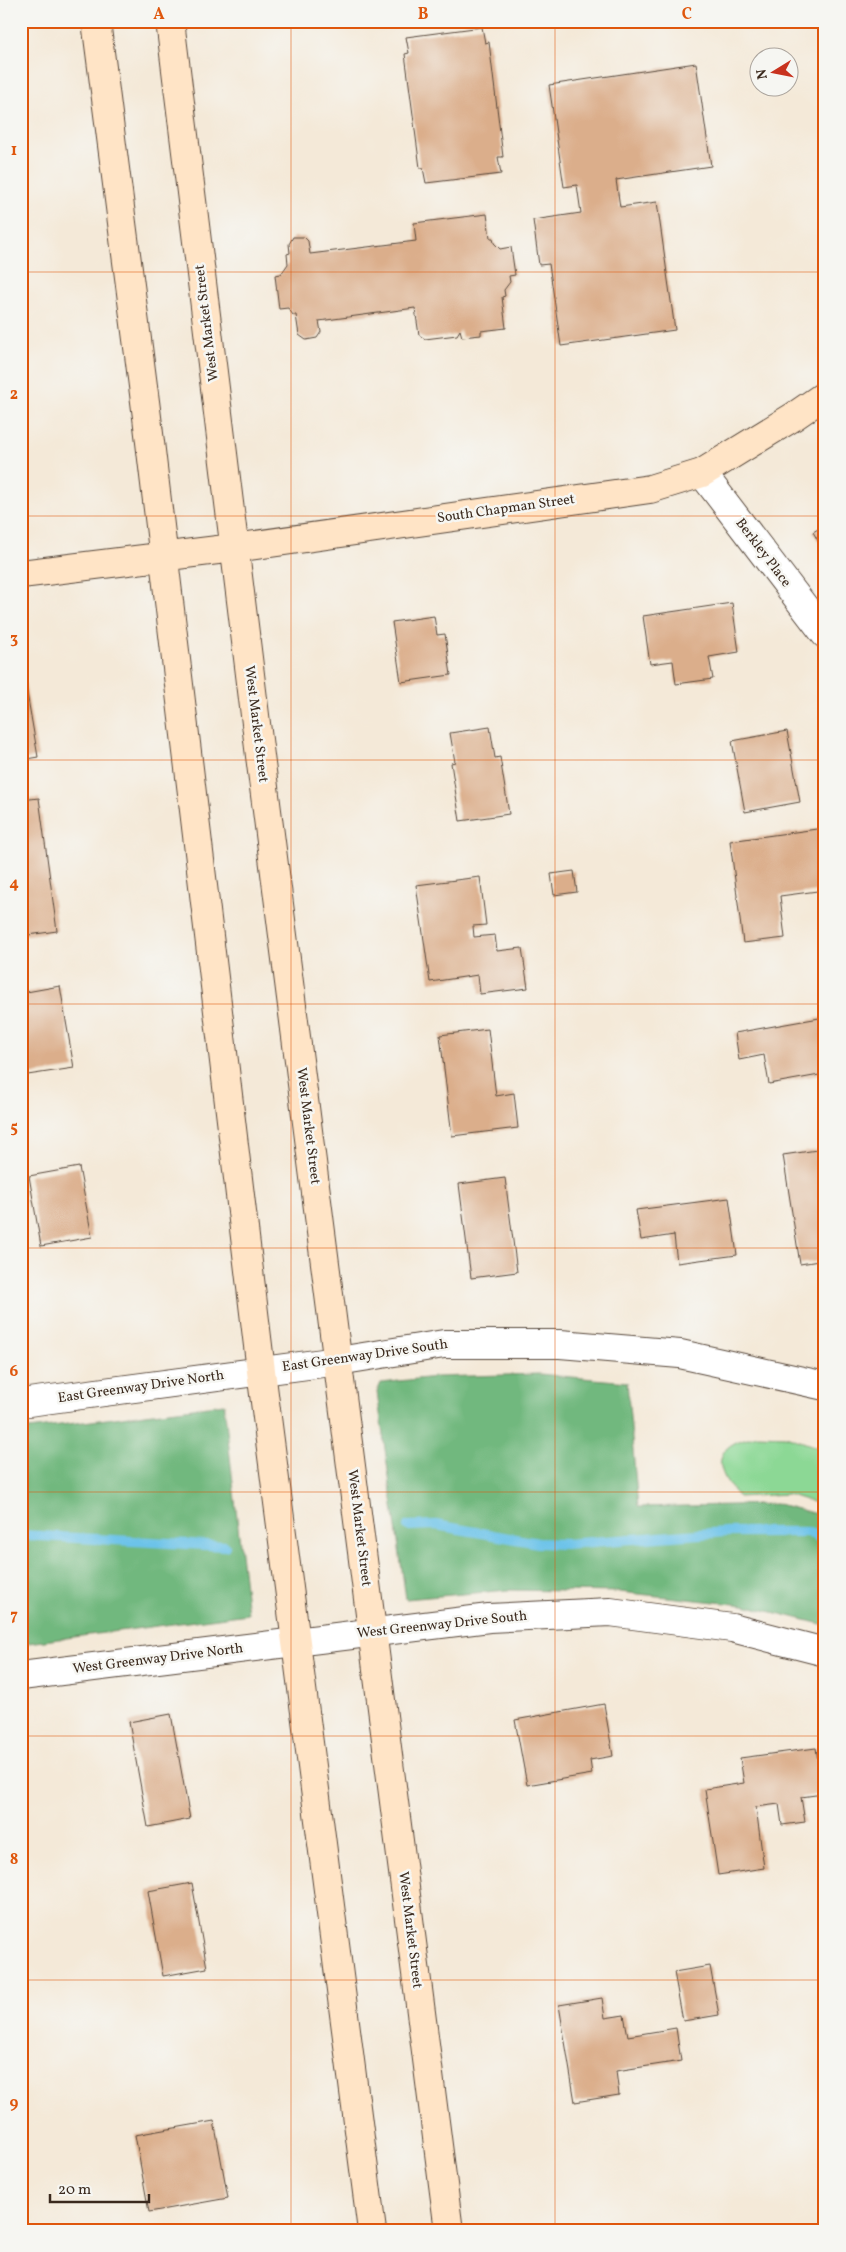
<svg xmlns="http://www.w3.org/2000/svg" width="846" height="2252" font-family="Vollkorn,serif">
  <style>
    .green { fill: #8cd895; stroke: #64815a }
    .forest { fill: #71b87e; stroke: #56714e }
    .lines { fill: none; stroke-linecap: round; stroke-linejoin: round }
    .stream { stroke: #6cc3e9; stroke-width: 10 }
    .building { fill: #dbae8b }
    .street-casing { stroke: #57473a; stroke-width: 30 }
    .secondary-casing { stroke: #57473a; stroke-width: 30 }
    .street { stroke: #fff; stroke-width: 28 }
    .secondary { stroke: #ffe4c6; stroke-width: 28 }
    .grid { fill: none; stroke: #df570d; stroke-width: 1; stroke-opacity: 0.55 }
    .labels { text-anchor: middle; dominant-baseline: central; stroke-width: 5; stroke-linejoin: round; paint-order: stroke }
    .street-label { font-size: 14px; fill: #3b2a1e; stroke: #f6f6f2 }
    .neatline { fill: none; stroke: #df570d; stroke-width: 2 }
    .grid-label { font-size: 16px; text-anchor: middle; font-weight: bold; fill: #df570d }
  </style>
  <rect width="100%" height="100%" fill="#f6f6f2"/>
  <filter id="ink" filterUnits="userSpaceOnUse"><feTurbulence type="fractalNoise" baseFrequency=".02" numOctaves="2"/><feDisplacementMap in="SourceGraphic" scale="10" xChannelSelector="R" yChannelSelector="G"/><feConvolveMatrix kernelMatrix="1 2 1 2 8 2 1 2 1" color-interpolation-filters="sRGB"/></filter>
  <filter id="wash" filterUnits="userSpaceOnUse"><feTurbulence type="fractalNoise" baseFrequency=".0096" numOctaves="4" result="noise"/><feDisplacementMap in="SourceGraphic" scale="20" xChannelSelector="R" yChannelSelector="G"/><feGaussianBlur stdDeviation="1.12" result="paint"/><feColorMatrix in="noise" values="0 0 0 0 0 0 0 0 0 0 0 0 0 0 0 0 0 1.4 0 .05"/><feComposite in="paint" operator="in"/></filter>
  <g filter="url(#wash)">
    <rect width="100%" height="100%" fill="#f4e9d8"/>
    <path class="green" d="M757,1435L786,1436L825,1450V1506L787,1494L738,1497C727,1483 709,1460 731,1445C738,1440 749,1438 757,1435Z"/>
    <path class="forest" d="M539,1374L627,1382L638,1507L778,1504L825,1516V1625L744,1605L619,1592L508,1590L406,1599L377,1392L381,1383L435,1377Z
      M224,1404L248,1614L21,1644V1430Z"/>
    <g class="lines">
      <path class="stream" d="M408,1526L436,1525L538,1543L565,1544L726,1532H807L825,1540
        M21,1535L225,1546"/>
    </g>
    <g id="blocks">
      <path class="building" d="M482,27L485,43L489,42L503,157H498L501,174L426,183L423,168H420L405,54L409,53L406,37Z
        M696,63L711,166L616,180L620,207L657,202L675,330L561,346L549,264L539,265L533,220L581,213L577,185L564,187L549,85Z
        M487,214L490,238H493L494,243L500,249L511,247L515,275L509,276L510,282L504,290L505,296L502,297L506,328L481,331V335L462,337L460,330L457,335L425,339L419,335L415,308L319,321L321,332L317,338L306,340L299,335L296,315H293L288,308L279,309L275,275L281,274L288,264L287,254L290,253L289,244L293,237H304L308,241L310,254L416,241L414,223Z
        M825,525V553L813,532Z
        M732,603L739,652L709,657L713,679L676,684L673,661L650,664L643,616Z
        M434,616L437,635L445,634L451,675L401,682L392,622Z
        M21,658L38,757L21,760Z
        M490,727L495,758L500,757L509,814L460,821L451,763L455,762L450,733Z
        M787,731L800,802L745,812L732,741Z
        M39,798L57,931L21,936V800Z
        M824,828L825,890L780,896L785,938L743,943L730,841Z
        M574,871L577,892L554,895L551,874Z
        M480,877L486,925L473,926L474,937L495,935L497,951L522,948L528,988L480,994L478,975L430,982L416,885Z
        M60,986L74,1068L21,1076V993Z
        M825,1017V1074L769,1084L764,1055L739,1060L735,1033Z
        M488,1029L496,1096L514,1093L518,1128L452,1136L440,1035Z
        M824,1149L825,1260L800,1264L783,1155Z
        M79,1167L92,1237L41,1246L29,1176Z
        M505,1178L517,1272L471,1278L459,1184Z
        M729,1198L737,1255L677,1263L674,1235L641,1240L636,1210Z
        M604,1704L613,1756L590,1760L592,1774L527,1785L515,1720Z
        M171,1714L190,1819L148,1827L129,1722Z
        M816,1748L823,1794L801,1797L805,1822L782,1825L779,1804L756,1807L764,1868L718,1875L705,1789L744,1783L740,1758Z
        M192,1883L207,1968L163,1976L148,1891Z
        M710,1966L719,2015L683,2021L674,1972Z
        M602,1998L605,2018L624,2015L628,2036L676,2028L681,2061L616,2071L619,2095L575,2102L559,2005Z
        M214,2121L228,2198L149,2212L135,2135Z"/>
    </g>
  </g>
  <g filter="url(#ink)">
    <use href="#blocks" fill-opacity="0" stroke="#57473a" stroke-width="1"/>
    <g class="lines">
      <g class="street-casing">
        <path id="street" d="M702,473L825,634
          M21,1403L338,1361L444,1344H560L680,1354L825,1386
          M21,1676L489,1618L610,1612L732,1628L825,1652"/>
      </g>
      <g class="secondary-casing">
        <path id="secondary" d="M96,21L147,417L261,1371L372,2231
          M170,21L260,756L449,2231
          M21,574L234,548L650,489L702,473L793,417L825,395"/>
      </g>
      <use href="#street" class="street"/>
      <use href="#secondary" class="secondary"/>
    </g>
  </g>
  <path class="grid" d="M291,21V2231M555,21V2231M21,272H825M21,516H825M21,760H825M21,1004H825M21,1248H825M21,1492H825M21,1736H825M21,1980H825"/>
  <g class="labels">
    <g class="street-label">
      <text transform="translate(207 323) rotate(-97)">West Market Street</text>
      <text transform="translate(506 509) rotate(-8)">South Chapman Street</text>
      <text transform="translate(763 553) rotate(53)">Berkley Place</text>
      <text transform="translate(256 724) rotate(83)">West Market Street</text>
      <text transform="translate(308 1126) rotate(83)">West Market Street</text>
      <text transform="translate(365 1356) rotate(-8)">East Greenway Drive South</text>
      <text transform="translate(141 1387) rotate(-8)">East Greenway Drive North</text>
      <text transform="translate(359 1528) rotate(83)">West Market Street</text>
      <text transform="translate(442 1625) rotate(-6)">West Greenway Drive South</text>
      <text transform="translate(158 1659) rotate(-7)">West Greenway Drive North</text>
      <text transform="translate(410 1930) rotate(83)">West Market Street</text>
    </g>
  </g>
  <rect width="846" height="2252" fill="none" stroke="#f6f6f2" stroke-width="55"/>
  <g transform="translate(774 72) rotate(260)"><circle r="24" fill="#f6f6f2" stroke="#aba49d"/>
  <path d="M0-4L9 19L0 12L-9 19Z" fill="#c8321e"/>
  <text y="-8" font-size="14" font-weight="bold" text-anchor="middle" fill="#3b2a1e">N</text>
  </g>
  <path d="M50 2194v8h99v-8" fill="none" stroke="#3b2a1e" stroke-width="2.5"/>
  <text x="58" y="2194" font-size="15" fill="#3b2a1e" stroke="#f6f6f2" stroke-width="4" paint-order="stroke">20 m</text>
  <rect x="28" y="28" width="790" height="2196" class="neatline"/>
  <g class="grid-label">
    <text x="159" y="19">A</text>
    <text x="423" y="19">B</text>
    <text x="687" y="19">C</text>
    <text x="14" y="155">1</text>
    <text x="14" y="399">2</text>
    <text x="14" y="643">3</text>
    <text x="14" y="888">4</text>
    <text x="14" y="1132">5</text>
    <text x="14" y="1376">6</text>
    <text x="14" y="1620">7</text>
    <text x="14" y="1864">8</text>
    <text x="14" y="2108">9</text>
  </g>
</svg>
